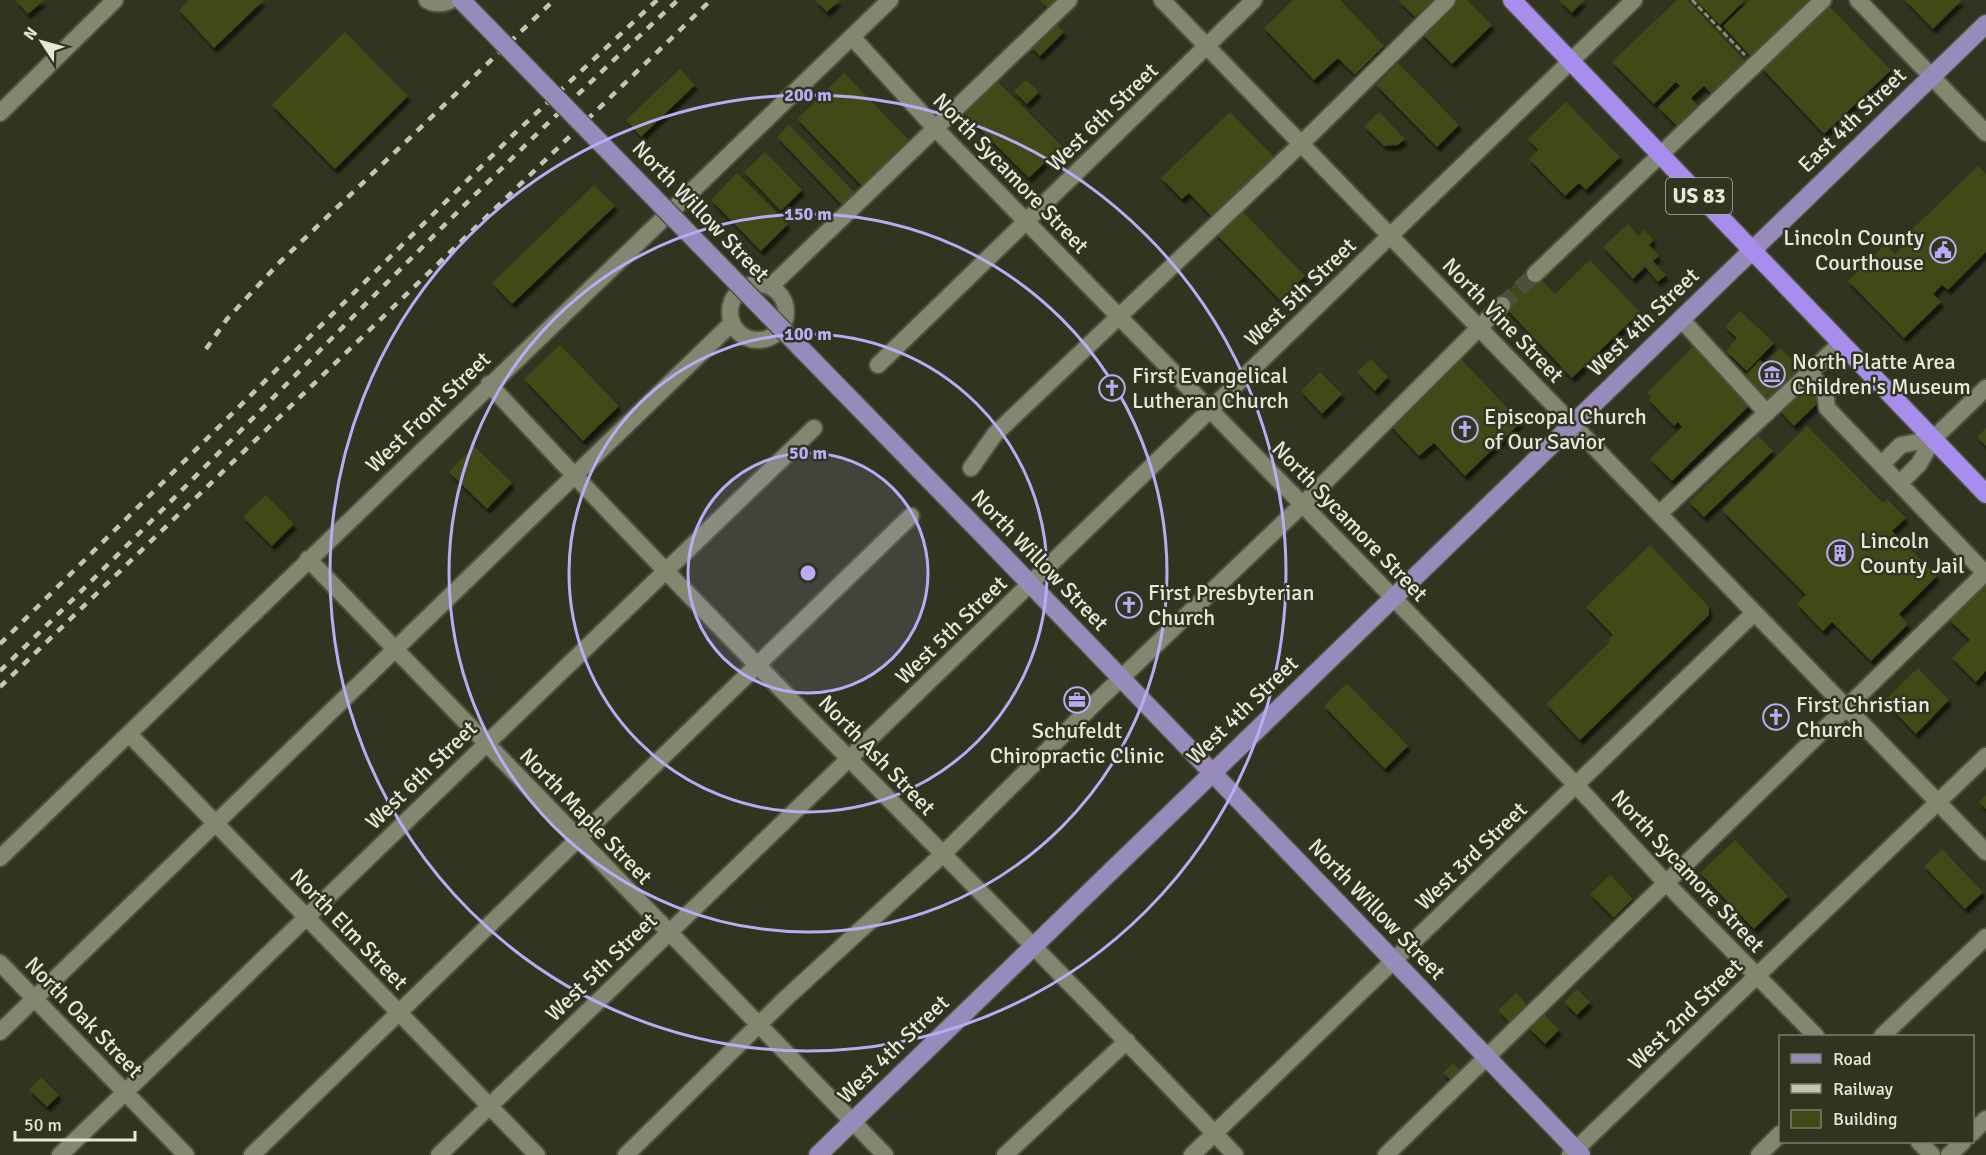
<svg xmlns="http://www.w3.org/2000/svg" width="1986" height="1155" font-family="Signika,sans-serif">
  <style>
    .building { fill: #424918; filter: url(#shadow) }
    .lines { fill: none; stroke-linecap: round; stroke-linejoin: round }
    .minor-tunnel { stroke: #4c503c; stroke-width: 16; stroke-dasharray: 16 8; stroke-linecap: butt }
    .minor-casing { stroke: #4e513f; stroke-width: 20 }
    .major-casing { stroke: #4e513f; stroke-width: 21 }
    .highway-casing { stroke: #4e513f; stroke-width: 21 }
    .path { stroke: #888c7a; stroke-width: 3; stroke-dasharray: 6 3; stroke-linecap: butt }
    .minor { stroke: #82876f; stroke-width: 16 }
    .major { stroke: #988bbb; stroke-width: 18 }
    .highway { stroke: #a78eed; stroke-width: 18 }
    .rail { stroke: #c3c6b7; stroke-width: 4.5; stroke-dasharray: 8 8; stroke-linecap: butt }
    .major-bridge-casing { stroke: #4e513f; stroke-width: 21; stroke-linecap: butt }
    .major-bridge { stroke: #988bbb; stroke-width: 18 }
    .ring { fill: none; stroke: #bcaaf6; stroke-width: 3 }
    .labels { text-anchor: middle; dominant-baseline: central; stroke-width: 5; stroke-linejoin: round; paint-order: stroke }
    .shield { fill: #313520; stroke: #afb2a3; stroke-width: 1.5 }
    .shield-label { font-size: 21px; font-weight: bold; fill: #e5e8db }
    .street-label { font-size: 22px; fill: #e5e8db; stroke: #313520 }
    .poi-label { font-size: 22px; fill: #e5e8db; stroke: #313520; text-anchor: start }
    .centre { fill: #bcaaf6; stroke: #313520; stroke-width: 3 }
    .ring-label { font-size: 18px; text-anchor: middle; font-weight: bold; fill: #bcaaf6; stroke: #313520; stroke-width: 5; stroke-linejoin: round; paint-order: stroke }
  </style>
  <defs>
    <filter id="shadow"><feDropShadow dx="3" dy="5" stdDeviation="1.5" flood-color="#0009"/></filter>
  </defs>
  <rect width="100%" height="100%" fill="#313520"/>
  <path class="building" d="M15,0H44L28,14Z
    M189,0H264L214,48L179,10Z
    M815,0H840L827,12Z
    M1040,0H1059L1049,10Z
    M1293,0H1340L1384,46L1355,75L1338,58L1314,80L1264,28Z
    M1398,0H1433L1415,17Z
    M1451,0H1467L1492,25L1452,64L1419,31Z
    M1559,0H1584L1572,13Z
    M1677,0H1687L1749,65L1715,97L1704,86L1691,98L1701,109L1680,129L1658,107L1680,86L1676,82L1654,104L1612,62Z
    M1696,0H1745L1720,25Z
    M1750,0H1816L1754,60L1723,26Z
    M1905,0H1962L1933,29Z
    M1827,4L1891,70L1824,134L1761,67Z
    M1054,22L1064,32L1040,56L1030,46Z
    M345,32L408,96L335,169L272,105Z
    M1398,63L1459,125L1437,147L1376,85Z
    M680,69L695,85L641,137L626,120Z
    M844,73L910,141L863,187L797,119Z
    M996,80L1062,146L1029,178L963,112Z
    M1026,80L1039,92L1027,104L1014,91Z
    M1566,102L1620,157L1586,190L1579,183L1565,196L1529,159L1538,150L1528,139Z
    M1230,112L1274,157L1212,217L1189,193L1182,199L1161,178Z
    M1379,112L1405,139L1398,145L1384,146L1364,126Z
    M789,125L855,193L842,205L777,137Z
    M765,152L802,190L781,211L744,172Z
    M1978,166L1986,174V252L1948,290L1942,285L1933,294L1941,302L1904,338L1848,281L1886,244L1895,254L1904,245L1900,241Z
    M737,173L788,224L761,251L711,200Z
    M594,185L615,206L512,304L492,283Z
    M1239,208L1305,276L1280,300L1214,232Z
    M1628,224L1638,236L1645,230L1654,240L1649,245L1659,256L1653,261L1666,275L1658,282L1645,267L1633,279L1603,247Z
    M1590,260L1640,312L1572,378L1498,300L1531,269L1555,294Z
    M1740,311L1774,343L1747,371L1726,351L1737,338L1725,327Z
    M1696,344L1753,402L1672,481L1650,459L1682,427L1678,422L1674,426L1649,400L1651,397L1647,393Z
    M560,345L619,406L583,441L524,379Z
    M1780,348L1803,370L1770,405L1742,379L1760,360L1764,364Z
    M1458,356L1521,422L1465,476L1434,443L1419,456L1388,423Z
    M1371,359L1388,377L1375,391L1357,372Z
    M1320,372L1342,394L1322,414L1301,391Z
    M1806,383L1821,400L1794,426L1778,409Z
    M1807,426L1883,503L1887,499L1906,518L1892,531L1937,576L1899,614L1908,624L1871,661L1832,622L1823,631L1797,604L1806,595L1722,510Z
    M1986,428V446L1977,437Z
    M1758,436L1773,451L1704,517L1689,502Z
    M474,446L512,483L487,509L449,472Z
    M266,495L294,524L272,546L243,517Z
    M1650,545L1709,607V615L1580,740L1546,704L1610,642L1608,640L1613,635L1586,607Z
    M1986,580V671L1976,682L1952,658L1970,640L1948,619Z
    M1918,668L1949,700L1916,734L1884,701Z
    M1347,683L1408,746L1385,769L1324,706Z
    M1986,795V809L1979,802Z
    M1735,840L1788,896L1754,929L1700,873Z
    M1942,849L1983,892L1965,909L1924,866Z
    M1610,875L1633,899L1614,918L1590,894Z
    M1577,989L1590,1002L1577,1015L1564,1002Z
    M1516,993L1528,1006L1510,1023L1498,1010Z
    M1544,1014L1559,1030L1545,1044L1529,1028Z
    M1453,1063L1461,1071L1451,1080L1443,1073Z
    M41,1077L59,1095L47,1107L29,1090Z"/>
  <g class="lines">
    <path class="minor-tunnel" d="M1502,305L1535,274"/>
    <g class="minor-casing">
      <path id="minor" d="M427,0C435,5 443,4 452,0
        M1162,0L1986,852
        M1858,0L1986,133
        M852,37L935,128L1576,785L1665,882L1816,1036
        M0,113L115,0
        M1535,274L1823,0
        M730 312a28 28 0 1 1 56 0a28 28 0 1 1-56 0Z
        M771,286L1069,0
        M1681,319L1767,413
        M878,365L1254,0
        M1809,373L1825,390L1827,408L1985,573
        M489,384C732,647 989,895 1235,1155
        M1882,464L1901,445L1933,439
        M971,468L995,434L1301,144L1447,0
        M1900,483L1919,464L1933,439L1986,388
        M1659,514L1841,343
        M308,559L885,1155
        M129,734L537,1155
        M0,858L890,0
        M0,963L186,1155
        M0,1032L732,323
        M1882,1036L1986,937
        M1972,1133L1986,1119
        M1919,1142L1932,1155
        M60,1155L814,428
        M252,1155L911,516
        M439,1155L1634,0
        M626,1155L784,1000L942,855L1093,705L1303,504L1502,305
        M1005,1155L1127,1041
        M1192,1155L1754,613
        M1386,1155L1986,572
        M1570,1155L1986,756
        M1759,1155L1780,1134
        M1949,1155L1963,1142"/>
    </g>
    <g class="major-casing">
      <path id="major" d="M985,537L1581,1155
        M818,1155L1986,24"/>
    </g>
    <g class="highway-casing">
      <path id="highway" d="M1512,0L1986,494"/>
    </g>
    <path class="path" d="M1692,0L1745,55"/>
    <use href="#minor" class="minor"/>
    <use href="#major" class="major"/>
    <use href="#highway" class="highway"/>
    <path class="rail" d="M206,349L227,319L280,262L554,0
      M0,644L514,134L657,0
      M0,671C228,449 444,216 678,0
      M0,687L711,0"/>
    <g class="major-bridge-casing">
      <path id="major-bridge" d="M461,0L985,537"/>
    </g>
    <use href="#major-bridge" class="major-bridge"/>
  </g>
  <circle cx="808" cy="573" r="120" fill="#bcaaf6" fill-opacity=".12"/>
  <g class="ring">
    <circle cx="808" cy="573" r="120"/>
    <circle cx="808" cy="573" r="239"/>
    <circle cx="808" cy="573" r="359"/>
    <circle cx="808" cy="573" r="478"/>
  </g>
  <defs>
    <g id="civic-ring" transform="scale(1.35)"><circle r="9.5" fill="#313520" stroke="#bcaaf6" stroke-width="1.5"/><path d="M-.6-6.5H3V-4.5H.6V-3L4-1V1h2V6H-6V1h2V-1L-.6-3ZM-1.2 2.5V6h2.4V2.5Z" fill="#bcaaf6"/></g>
    <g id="museum-ring" transform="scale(1.35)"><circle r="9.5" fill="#313520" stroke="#bcaaf6" stroke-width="1.5"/><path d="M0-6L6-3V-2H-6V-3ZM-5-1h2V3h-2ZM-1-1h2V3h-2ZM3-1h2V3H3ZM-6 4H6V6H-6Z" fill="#bcaaf6"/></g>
    <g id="church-ring" transform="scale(1.35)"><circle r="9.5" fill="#313520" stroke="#bcaaf6" stroke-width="1.5"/><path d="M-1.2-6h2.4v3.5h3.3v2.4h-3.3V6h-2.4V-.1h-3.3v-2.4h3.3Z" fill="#bcaaf6"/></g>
    <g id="building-ring" transform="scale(1.35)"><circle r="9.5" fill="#313520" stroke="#bcaaf6" stroke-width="1.5"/><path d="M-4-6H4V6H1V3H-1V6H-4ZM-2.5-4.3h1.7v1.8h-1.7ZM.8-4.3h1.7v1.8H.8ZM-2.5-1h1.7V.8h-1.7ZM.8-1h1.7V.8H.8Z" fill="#bcaaf6"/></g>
    <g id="office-ring" transform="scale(1.35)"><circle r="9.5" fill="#313520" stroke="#bcaaf6" stroke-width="1.5"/><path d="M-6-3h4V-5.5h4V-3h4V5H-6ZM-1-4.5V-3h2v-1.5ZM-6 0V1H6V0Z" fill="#bcaaf6"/></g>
  </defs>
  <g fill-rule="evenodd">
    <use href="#civic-ring" x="1943" y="250"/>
    <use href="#museum-ring" x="1772" y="374"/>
    <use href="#church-ring" x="1112" y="388"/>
    <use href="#church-ring" x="1465" y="429"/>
    <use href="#building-ring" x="1840" y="553"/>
    <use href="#church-ring" x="1129" y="605"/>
    <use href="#office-ring" x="1077" y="700"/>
    <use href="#church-ring" x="1776" y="717"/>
  </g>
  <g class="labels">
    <rect class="shield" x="1666" y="178" width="66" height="36" rx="4.5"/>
    <g class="shield-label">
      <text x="1699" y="196">US 83</text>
    </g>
    <g class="street-label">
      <text transform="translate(1102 117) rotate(-44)">West 6th Street</text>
      <text transform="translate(1852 120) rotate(-44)">East 4th Street</text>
      <text transform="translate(1011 173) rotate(46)">North Sycamore Street</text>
      <text transform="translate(701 211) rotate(46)">North Willow Street</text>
      <text transform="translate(1300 292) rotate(-44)">West 5th Street</text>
      <text transform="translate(1503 320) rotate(46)">North Vine Street</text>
      <text transform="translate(1643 322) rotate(-44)">West 4th Street</text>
      <text transform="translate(428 412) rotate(-44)">West Front Street</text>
      <text transform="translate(1350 521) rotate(46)">North Sycamore Street</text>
      <text transform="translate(1040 560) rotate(46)">North Willow Street</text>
      <text transform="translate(951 630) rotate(-44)">West 5th Street</text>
      <text transform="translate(1242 710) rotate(-44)">West 4th Street</text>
      <text transform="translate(877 755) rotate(46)">North Ash Street</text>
      <text transform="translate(421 775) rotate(-44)">West 6th Street</text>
      <text transform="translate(586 816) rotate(46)">North Maple Street</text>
      <text transform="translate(1471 856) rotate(-44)">West 3rd Street</text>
      <text transform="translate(1688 871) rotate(47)">North Sycamore Street</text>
      <text transform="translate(1377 909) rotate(46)">North Willow Street</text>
      <text transform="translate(349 929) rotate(46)">North Elm Street</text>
      <text transform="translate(601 967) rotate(-44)">West 5th Street</text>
      <text transform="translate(1685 1014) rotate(-44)">West 2nd Street</text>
      <text transform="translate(84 1017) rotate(46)">North Oak Street</text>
      <text transform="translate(893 1049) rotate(-44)">West 4th Street</text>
    </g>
    <g class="poi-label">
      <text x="1924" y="237" text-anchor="end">Lincoln County<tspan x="1924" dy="25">Courthouse</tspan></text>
      <text x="1792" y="361">North Platte Area<tspan x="1792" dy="25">Children's Museum</tspan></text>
      <text x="1132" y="375">First Evangelical<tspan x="1132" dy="25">Lutheran Church</tspan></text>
      <text x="1484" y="416">Episcopal Church<tspan x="1484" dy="25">of Our Savior</tspan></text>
      <text x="1860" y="540">Lincoln<tspan x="1860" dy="25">County Jail</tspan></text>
      <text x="1148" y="592">First Presbyterian<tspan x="1148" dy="25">Church</tspan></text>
      <text x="1796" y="704">First Christian<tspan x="1796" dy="25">Church</tspan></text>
      <text x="1077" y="730" text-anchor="middle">Schufeldt<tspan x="1077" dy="25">Chiropractic Clinic</tspan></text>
    </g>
  </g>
  <circle cx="808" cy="573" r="9" class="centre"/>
  <g class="ring-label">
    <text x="808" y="101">200 m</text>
    <text x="808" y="220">150 m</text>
    <text x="808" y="340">100 m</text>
    <text x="808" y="459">50 m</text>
  </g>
  <rect x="1779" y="1035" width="195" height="108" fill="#313520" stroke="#797d6b" stroke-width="1.5"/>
  <rect x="1791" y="1054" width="30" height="9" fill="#988bbb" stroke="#797d6b" stroke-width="1.5"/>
  <text x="1833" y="1065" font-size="18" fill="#e5e8db">Road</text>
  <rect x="1791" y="1084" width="30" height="9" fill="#c3c6b7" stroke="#797d6b" stroke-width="1.5"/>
  <text x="1833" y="1095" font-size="18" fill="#e5e8db">Railway</text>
  <rect x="1791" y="1110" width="30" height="18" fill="#424918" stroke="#797d6b" stroke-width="1.5"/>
  <text x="1833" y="1125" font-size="18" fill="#e5e8db">Building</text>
  <g transform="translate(42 42) rotate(306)" stroke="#313520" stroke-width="4.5" paint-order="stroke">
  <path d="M0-4.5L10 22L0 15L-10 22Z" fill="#e5e8db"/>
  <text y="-9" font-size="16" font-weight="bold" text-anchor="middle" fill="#e5e8db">N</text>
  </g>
  <path d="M15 1131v9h120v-9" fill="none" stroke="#e5e8db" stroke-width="3"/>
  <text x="24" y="1131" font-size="18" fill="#e5e8db" stroke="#313520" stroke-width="4.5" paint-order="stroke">50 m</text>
</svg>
